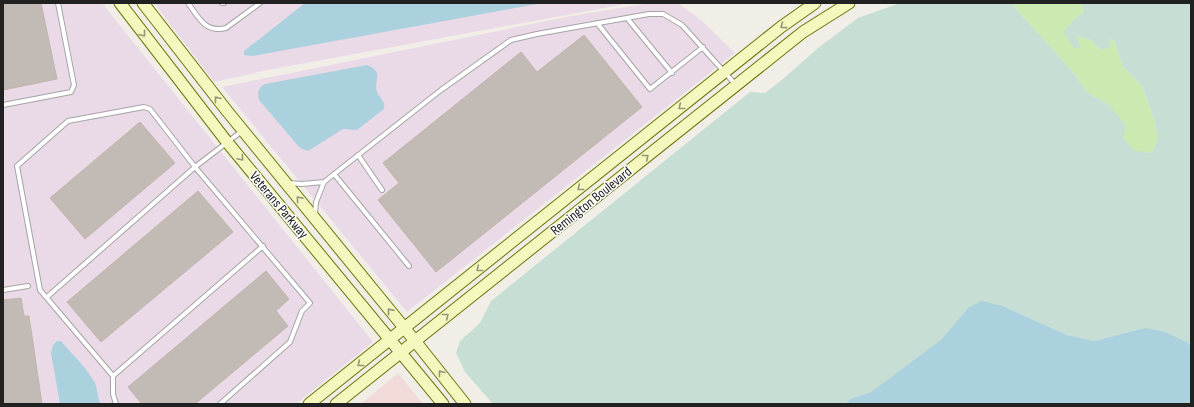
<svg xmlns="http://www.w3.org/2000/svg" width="1194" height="407" font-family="'Sofia Sans Condensed',sans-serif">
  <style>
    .commercial { fill: #f1dad8 }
    .industrial { fill: #eadae7 }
    .grass { fill: #cbe9b0 }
    .wetland { fill: #c6ded3 }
    .water { fill: #aad1dd }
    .building { fill: #c2bab4; stroke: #c2b5ab }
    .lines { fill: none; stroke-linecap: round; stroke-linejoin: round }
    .lane-casing { stroke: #a5a5a5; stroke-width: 6 }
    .secondary-casing { stroke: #6a7709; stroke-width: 13 }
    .lane { stroke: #fff; stroke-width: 4 }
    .secondary { stroke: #f4f8bf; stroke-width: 11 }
    .oneway { stroke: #959778 }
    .labels { text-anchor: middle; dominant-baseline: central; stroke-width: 3; stroke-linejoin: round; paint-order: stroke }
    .street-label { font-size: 14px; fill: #212121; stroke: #fff }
  </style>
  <rect width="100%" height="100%" fill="#f1eee8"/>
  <path class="commercial" d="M398,373L423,404H361Z"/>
  <path class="industrial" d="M3,3H102L373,342L296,404H3Z
    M154,3H631L268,70L214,82Z
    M649,3H678L701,20L735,53L407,312L222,87L566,17Z"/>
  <path class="grass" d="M1013,3H1081L1084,12L1074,20L1075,36L1089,39L1102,50L1109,37L1114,41L1123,67L1142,86L1153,116L1158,139L1152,153L1135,152L1123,138L1109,105L1088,93L1072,71L1016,9Z"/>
  <path class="wetland" d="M900,3H1013L1016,9L1072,71L1088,93L1109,105L1126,126L1123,138L1135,151L1152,153L1158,139L1153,116L1142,86L1123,67L1114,41L1109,38L1110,47L1101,50L1089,39L1076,36L1081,48H1074L1063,32L1074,20L1084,12L1081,3H1191V346L1188,343L1145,328L1094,341L1067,335L1003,306L968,308L943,339L871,392L850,399L846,404H493L465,372L456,353L460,341L480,323L491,301L750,92L765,93L783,79L818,48L858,18Z"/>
  <path class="water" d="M305,3H543L252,56L244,55V51Z
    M367,65C385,72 373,81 377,92C379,98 386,101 384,109L357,130L343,129L308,151L300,148L259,100C257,93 258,88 265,84Z
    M981,301L1003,306L1067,335L1094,341L1145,328L1165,332L1188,343L1191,346V404H846L850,399L871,392L942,339L968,308Z
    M57,341H61C73,355 86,367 95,383C98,390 97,398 101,404H60L51,353L53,345Z"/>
  <path class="building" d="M3,3H41L57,79L3,90Z
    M584,35L642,107L436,272L378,200L399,183L383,163L521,52L537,72Z
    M140,122L175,163L85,239L50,198Z
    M198,191L233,232L101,342L67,302Z
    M266,271L289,299L276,311L288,326L195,404H142L128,387Z
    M21,298L24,316H29L42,404H3V300Z"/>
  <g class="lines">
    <g class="lane-casing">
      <path id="lane" d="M188,3C199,18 205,33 226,28L260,3
        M222,3H224
        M627,18L672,73
        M597,23L650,89L703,47
        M3,105L71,92L74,85L58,3
        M358,155L382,190
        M334,174L409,266
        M324,182L441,90L511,40L537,34L649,14H663L682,25L736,85
        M289,183L302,184L324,182L316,202L315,214
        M3,290L28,286
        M47,297L195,167L242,131
        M113,376L263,246
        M116,404L113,394V376L40,290L17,166L68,121L144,107L150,109L195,167L310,303L302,311L290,342L220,404"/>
    </g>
    <g class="secondary-casing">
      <path id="secondary" d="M120,3L227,142L443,404
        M143,3L227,111L415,341L465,404
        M309,404L781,27L815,3
        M336,404L803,32L849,3"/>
    </g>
    <use href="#lane" class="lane"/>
    <use href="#secondary" class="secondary"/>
  </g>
  <defs><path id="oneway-chevron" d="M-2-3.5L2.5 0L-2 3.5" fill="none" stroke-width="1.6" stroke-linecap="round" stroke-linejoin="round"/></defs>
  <g class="oneway">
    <use href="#oneway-chevron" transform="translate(783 26) rotate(144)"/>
    <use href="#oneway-chevron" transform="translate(143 34) rotate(52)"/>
    <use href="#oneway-chevron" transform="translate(217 99) rotate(-128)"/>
    <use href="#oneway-chevron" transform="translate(681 107) rotate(141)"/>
    <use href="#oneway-chevron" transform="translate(646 157) rotate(-39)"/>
    <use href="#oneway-chevron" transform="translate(241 158) rotate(50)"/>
    <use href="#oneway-chevron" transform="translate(580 188) rotate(141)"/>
    <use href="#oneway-chevron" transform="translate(299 199) rotate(-130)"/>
    <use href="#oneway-chevron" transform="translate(479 269) rotate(141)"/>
    <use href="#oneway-chevron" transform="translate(390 311) rotate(-129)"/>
    <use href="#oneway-chevron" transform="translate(446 316) rotate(-39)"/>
    <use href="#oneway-chevron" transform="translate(360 364) rotate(142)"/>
    <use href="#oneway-chevron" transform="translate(441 373) rotate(-128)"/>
  </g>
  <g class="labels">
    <g class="street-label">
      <text transform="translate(591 201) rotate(-39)">Remington Boulevard</text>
      <text transform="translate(279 205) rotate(50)">Veterans Parkway</text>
    </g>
  </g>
  <rect width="1194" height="407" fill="none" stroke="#212121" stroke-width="8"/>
</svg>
